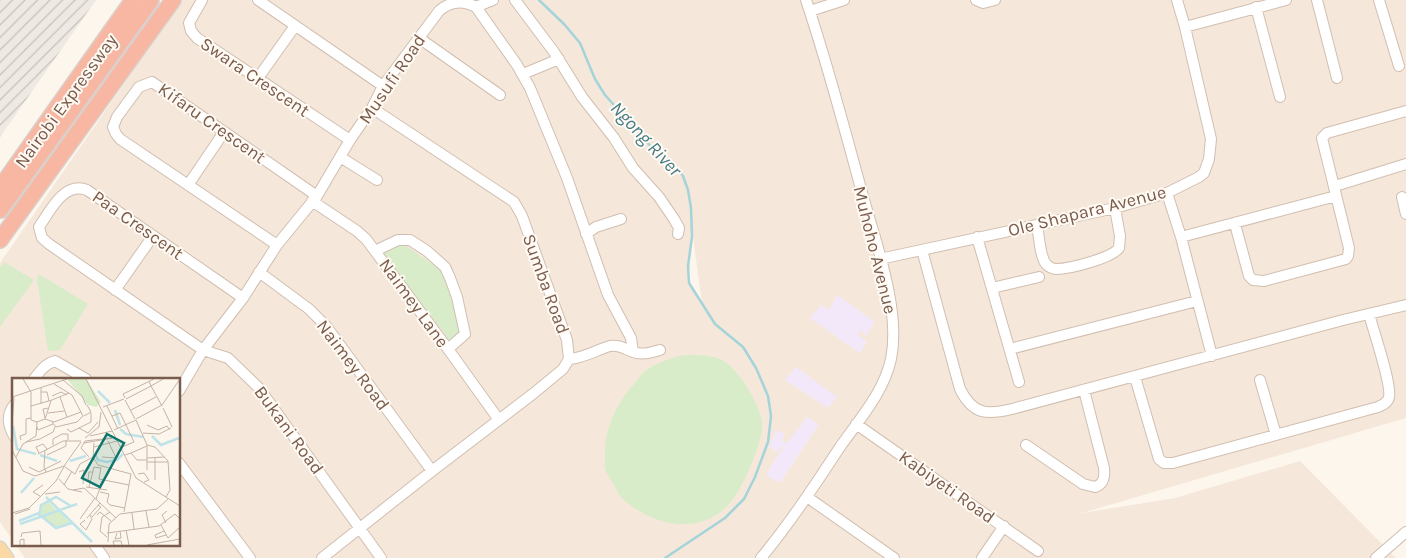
<svg xmlns="http://www.w3.org/2000/svg" width="1406" height="558" font-family="Karla,sans-serif">
  <style>
    .residential { fill: #f5e8da; fill-rule: evenodd }
    .industrial { fill: url(#industrial-furrows) }
    .education { fill: #f3e8fa }
    .park { fill: #d8ecc9 }
    .lines { fill: none; stroke-linecap: round; stroke-linejoin: round }
    .stream { stroke: #a5d3da; stroke-width: 2.5 }
    .minor-casing { stroke: #d1beb0; stroke-width: 12 }
    .major-casing { stroke: #dad1cd; stroke-width: 15 }
    .highway-casing { stroke: #dad1cd; stroke-width: 18 }
    .minor { stroke: #fff; stroke-width: 10 }
    .major { stroke: #fbd9a5; stroke-width: 12 }
    .highway { stroke: #f7b7a3; stroke-width: 15 }
    .labels { text-anchor: middle; dominant-baseline: central; stroke-width: 4; stroke-linejoin: round; paint-order: stroke }
    .street-label { font-size: 18px; fill: #7a5c4d; stroke: #fffaf3 }
    .water-label { font-size: 19px; font-style: italic; fill: #437c86; stroke: #fffaf3 }
    .inset-river { fill: none; stroke: #bfe3e8; stroke-width: 2.5 }
    .inset-road { fill: none; stroke: #c5b3a7; stroke-width: 1 }
    .view { fill: #0f766e; fill-opacity: 0.15; stroke: #0f766e; stroke-width: 2.5 }
    .inset-edge { fill: none; stroke: #7a5c4d; stroke-width: 2.5 }
  </style>
  <defs>
    <pattern id="industrial-furrows" width="10" height="10" patternUnits="userSpaceOnUse" patternTransform="scale(1.25)"><rect width="10" height="10" fill="#efe9e4"/><path d="M-1 1l2-2M0 10L10 0M9 11l2-2" fill="none" stroke="#c7c0bb"/></pattern>
  </defs>
  <rect width="100%" height="100%" fill="#fdf6ec"/>
  <path class="residential" d="M182,0H1406V418L1082,513L1175,498L1300,461L1396,558H25L15,544H179V379H14V542L0,522V263ZM691,228L692,229L702,304L689,283Z"/>
  <path class="industrial" d="M0,0H96L0,137Z"/>
  <path class="education" d="M837,295L875,322L866,336L860,331L857,334L867,342L860,353L810,318L821,305L829,310Z
    M796,367L837,397L828,408L785,380Z
    M807,417L819,424L780,483L766,475L783,447L781,446L777,452L769,447L776,430L785,434L782,440L787,443Z"/>
  <path class="park" d="M400,242L444,272L462,335L449,341L444,332L392,268L375,251Z
    M4,262L34,280L0,327V268Z
    M39,274L88,304L60,350L48,351L37,280Z
    M683,355C696,355 712,354 724,361C739,371 760,404 762,422C763,436 756,452 751,465C744,481 736,499 723,510C692,536 650,523 623,499C619,496 617,490 615,486C612,481 607,475 605,469C604,466 605,462 605,458C604,429 616,404 635,383C639,378 643,372 648,369C659,362 671,358 683,355Z"/>
  <g class="lines">
    <path class="stream" d="M539,0L564,24L580,43L595,79L605,95L653,149L671,161L683,176L688,190L691,208L692,237L688,266L689,283L715,324L743,347L756,368L768,396L771,416L768,442L755,477L744,499L725,518L665,558"/>
    <g class="minor-casing">
      <path id="minor" d="M202,0L189,23L191,31L197,38L350,140
        M258,0L383,86
        M515,0L554,52L582,97L614,138L633,168L659,197L674,219L679,228L678,234
        M976,0L983,3L995,0
        M1317,0L1337,78
        M1379,0L1399,66
        M476,7L493,0
        M1256,7L1280,97
        M810,11L844,0
        M1185,27L1286,0
        M419,38L500,95
        M523,74L559,59
        M258,78L295,26
        M340,157L377,180
        M188,185L224,132
        M1335,186L1406,164
        M1167,193L1181,237L1212,356
        M1402,197L1406,214
        M312,201L357,231L366,239L448,349L499,420
        M1235,224L1249,276L1253,280L1264,281L1346,259L1348,256L1349,248L1322,138L1327,133L1406,111
        M1037,225C1039,235 1040,257 1046,264C1049,267 1052,269 1056,269C1070,269 1112,258 1119,248L1120,236L1115,208
        M586,234L596,227L621,219
        M977,237L1019,382
        M1181,237L1336,196
        M277,245L120,139L116,134L113,127L117,117L139,87L152,82L317,196
        M922,250L960,389C973,415 987,415 1012,409L1343,320L1406,305
        M375,251L398,240H410L427,251L445,267L450,278L457,297L465,334L448,349
        M880,259L1115,208L1167,193L1199,177L1204,173L1209,159L1211,139L1185,27L1177,0
        M259,272L309,309L326,326L432,471
        M992,288L1039,277
        M115,290L153,236
        M243,298L87,190C64,181 50,211 39,227L42,238L49,244L203,350L228,358L259,388L381,558
        M1010,349L1197,301
        M569,359C584,358 596,350 610,346C621,344 627,351 637,353C645,355 653,352 660,350
        M1135,377L1159,459L1164,463H1173L1378,407C1382,405 1388,403 1389,397C1392,385 1373,329 1369,314
        M34,379C40,371 45,364 55,361L86,379
        M1260,380L1276,435
        M179,391L203,350L243,298L277,245L317,196L350,140L372,108L383,86L439,11C450,1 463,0 476,7L517,65L530,88L567,178L608,295L631,338L633,352
        M14,405C6,416 8,425 14,436
        M856,424L1038,551
        M1026,445L1083,484L1095,487C1104,484 1105,477 1104,468L1084,390
        M179,463L250,558
        M807,497L894,558
        M94,544L104,558
        M322,558L432,471L534,393L563,369L569,359L567,340L522,216L514,202L372,108
        M761,558C790,523 815,485 840,447C859,420 884,392 891,359C901,310 876,244 863,196C845,131 828,65 806,0
        M982,558L1004,526
        M1376,558L1406,532"/>
    </g>
    <g class="major-casing">
      <path id="major" d="M0,548L7,558"/>
    </g>
    <g class="highway-casing">
      <path id="highway" d="M0,188L133,0
        M0,210L151,0
        M0,240L173,0"/>
    </g>
    <use href="#minor" class="minor"/>
    <use href="#major" class="major"/>
    <use href="#highway" class="highway"/>
  </g>
  <g class="labels">
    <g class="street-label">
      <text transform="translate(255 77) rotate(34)">Swara Crescent</text>
      <text transform="translate(392 79) rotate(-56)">Musufi Road</text>
      <text transform="translate(66 101) rotate(-54)">Nairobi Expressway</text>
      <text transform="translate(212 123) rotate(35)">Kifaru Crescent</text>
      <text transform="translate(1087 211) rotate(-14)">Ole Shapara Avenue</text>
      <text transform="translate(138 225) rotate(35)">Paa Crescent</text>
      <text transform="translate(875 250) rotate(76)">Muhoho Avenue</text>
      <text transform="translate(546 284) rotate(70)">Sumba Road</text>
      <text transform="translate(414 303) rotate(54)">Naimey Lane</text>
      <text transform="translate(353 365) rotate(53)">Naimey Road</text>
      <text transform="translate(289 430) rotate(54)">Bukani Road</text>
      <text transform="translate(947 487) rotate(35)">Kabiyeti Road</text>
    </g>
    <g class="water-label">
      <text transform="translate(646 139) rotate(47)">Ngong River</text>
    </g>
  </g>
  <g transform="translate(12 378)">
    <rect width="168" height="168" fill="#fdf6ec"/>
    <path d="M55,1H74L89,24L84,29L76,27ZM36,123L45,132L29,138V128ZM47,133L59,146L44,149L30,139Z" fill="#d8ecc9"/>
    <path class="inset-river" d="M86,13L98,25M103,32L108,47M1,48L5,71L24,76M108,51L114,56L131,59M140,58L149,67L167,60M83,76L86,82L95,84L105,82L111,76M28,77L45,83M58,83L74,78M9,115L22,100M34,119L80,164M29,138L44,150L60,145M27,139L29,127L44,119L59,128M7,143L27,135M8,146L65,126"/>
    <path class="inset-road" d="M11,1L19,14V42L25,44L33,41M74,1L124,100L168,128M51,2L70,18L74,27M137,3L139,8L151,1M42,6L60,17L71,38M29,14H35L37,23M40,18L49,14L55,17M0,19L55,1M48,19L55,39M113,20L111,16L142,1M114,21L139,8L150,28M40,22L57,15M113,22L123,41M29,26V10M19,28L40,22M95,28L106,51M91,29L112,21M151,30L160,49M119,32L144,19M36,35L52,33M72,38L79,34L75,27M100,38L108,35L114,47M33,40L31,31L37,30M33,41L42,44L69,34M33,41L39,23M124,41L150,27L168,1M124,42L135,67V92M40,44L44,49L65,44L71,38M135,47L146,52L155,48L157,51M0,48L2,19M25,49L26,52L41,46M67,50L76,55L86,44M55,51L59,54L79,44V35M102,52L124,42M131,55L147,56L159,50M78,58L100,53M73,60L87,49L89,34M9,62L8,58L14,56V41L19,40M14,64L28,61L41,54L43,49M72,65L100,60M82,65L81,79L86,87L119,96L112,134M41,67V61L50,56H56V62M135,67L143,69L156,83L158,112L154,119M82,69L105,63M110,69L122,64L114,47M0,72L11,93L23,98L52,88L69,64M33,72L32,89L34,94M27,75L24,69L31,66L35,71M119,75L135,68M26,76L51,63H69M35,77L54,68V62M113,77L119,75L125,82H135M4,79L11,66L24,58L25,44M77,79L69,70L73,63L100,60M90,79L104,80L96,63M135,80L152,79M135,84H156M17,89L27,94L33,91M53,89L63,96L68,86L81,79M89,89L87,101L117,107M33,91L49,83M67,94L72,92L71,106M126,96L132,95L137,102L132,104M47,101L56,111L70,114M143,102V80M79,103L76,102L77,94H81M52,107L60,93M74,109L95,112M77,109L82,89L88,90M61,112L72,110L104,140M88,114L97,116L95,124L98,127L113,130M33,116L48,114M28,118L21,114L31,107M84,121L91,102M134,133L137,149M0,135L17,130L44,103L53,87M120,135L122,151M3,136L18,131M85,137L88,134L99,143M80,139L89,129L86,127M75,140L88,125M68,141L83,120M73,142L68,146L74,152L80,141L78,137M154,145L150,137L155,133M149,147L156,160L168,149M114,152L117,167M152,153L143,157L144,160L154,157M95,155L147,148L163,136L168,141M105,155L103,161L109,160L108,153M9,159L10,155L28,153L29,167M95,159L88,153L90,139L98,134M96,164L97,146L108,136L145,131L156,121M8,167V162L12,161V167M102,167L101,163H109L110,167M135,167L168,161"/>
    <path class="view" d="M95,56L112,65L88,109L70,100Z"/>
    <rect width="168" height="168" class="inset-edge"/>
  </g>
</svg>
